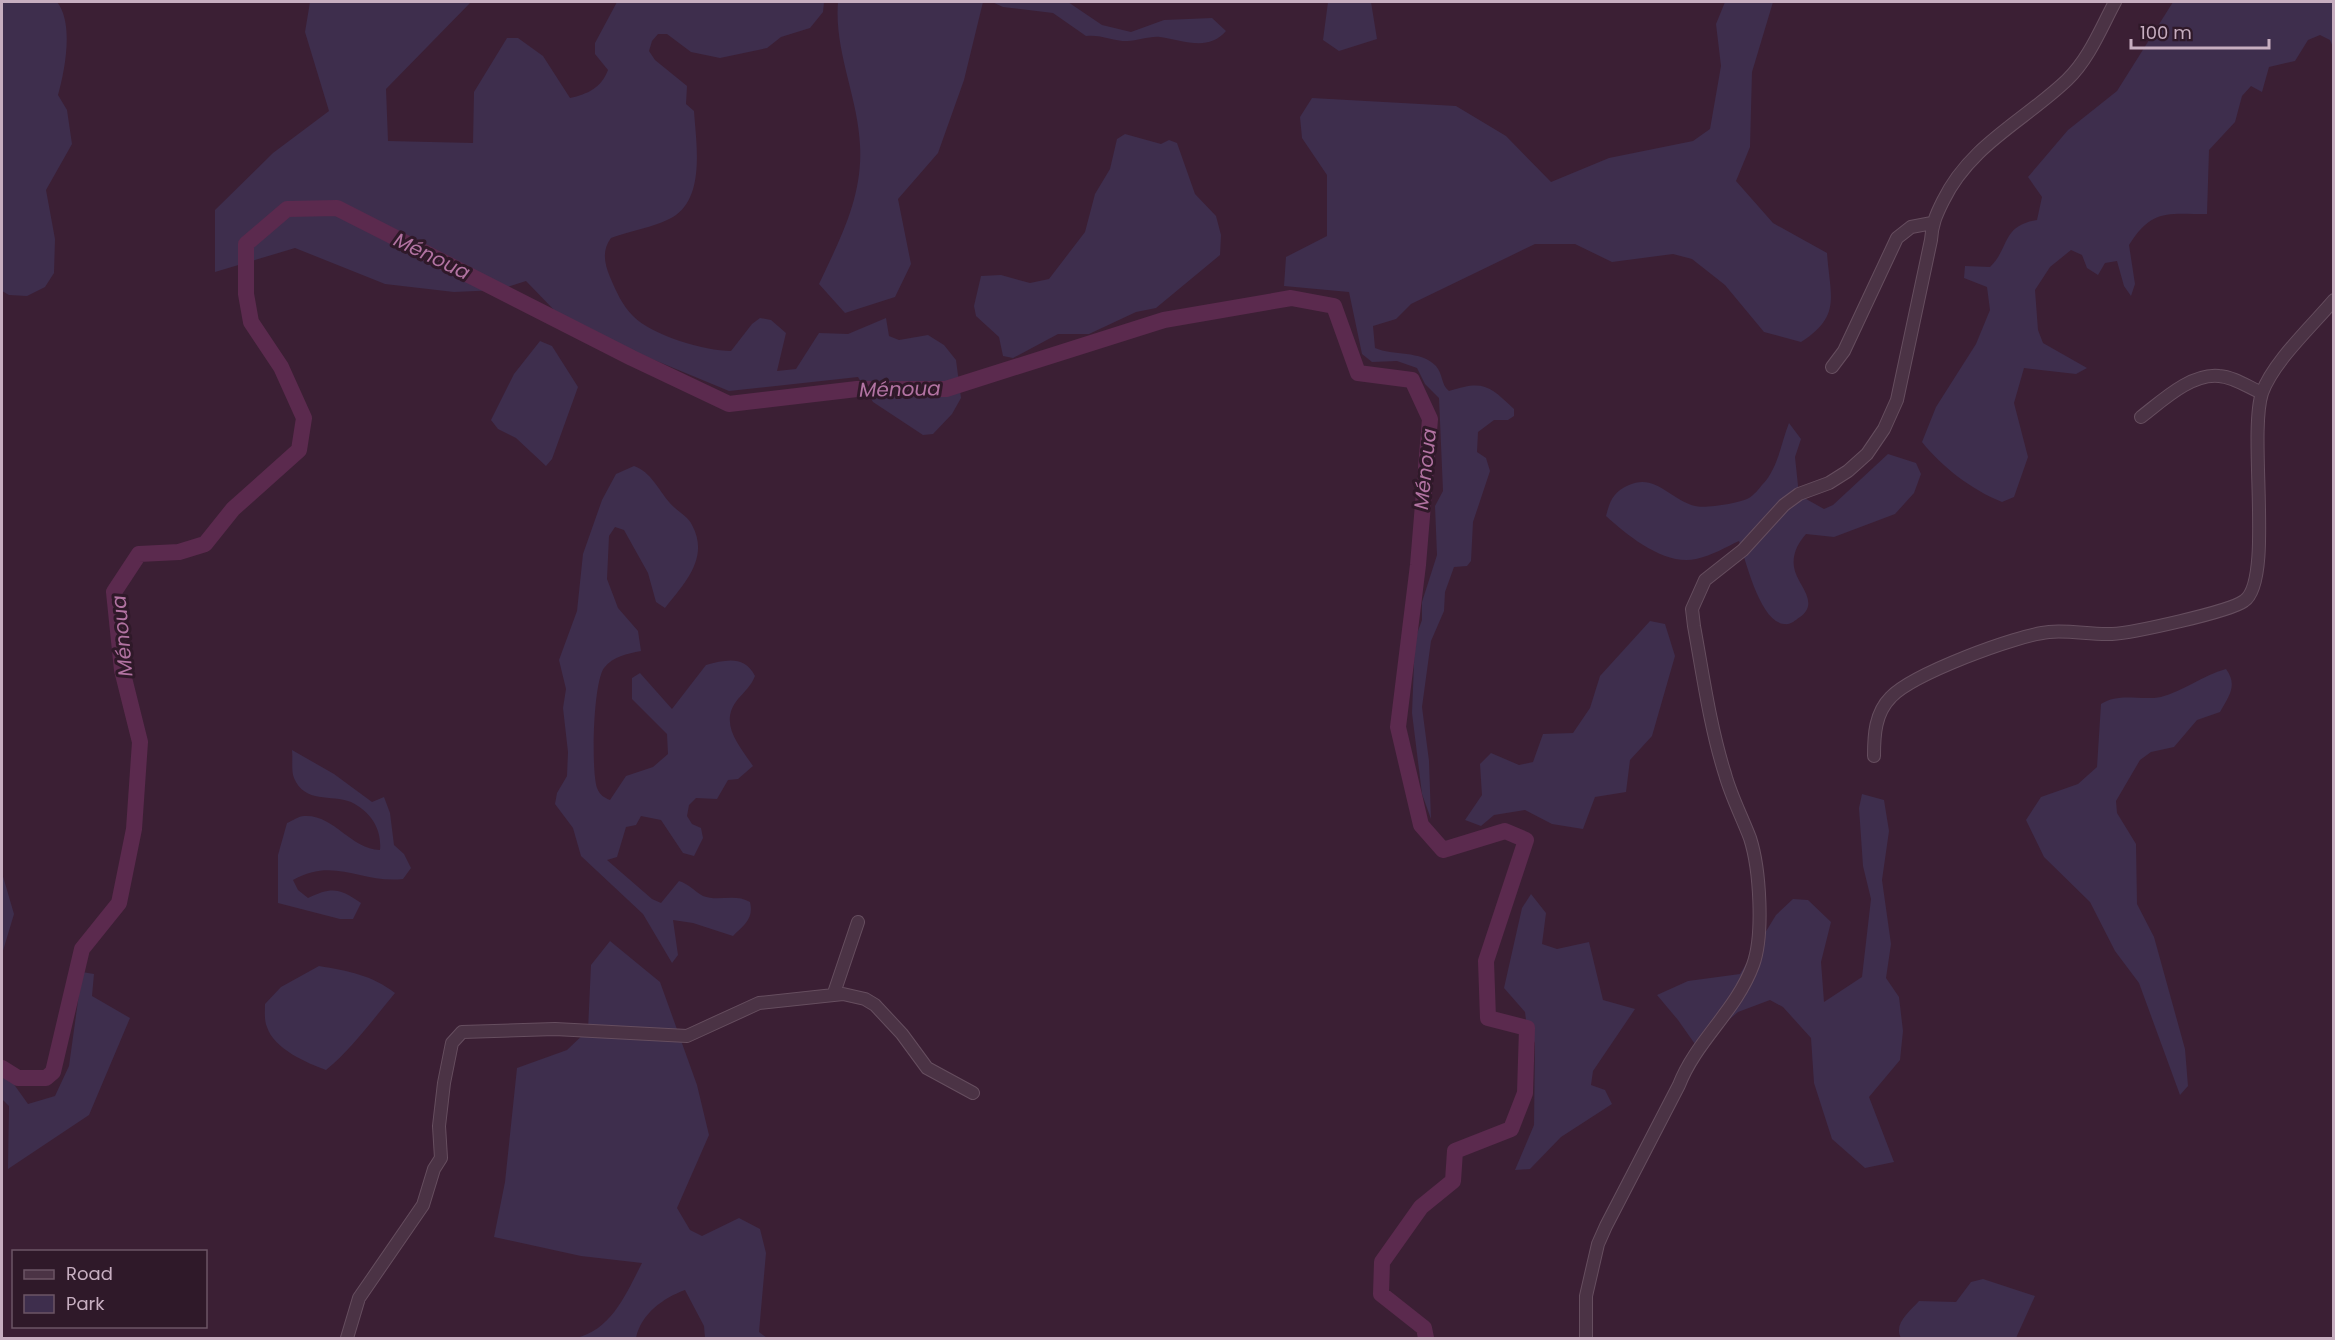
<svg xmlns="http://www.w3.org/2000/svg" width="2335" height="1340" font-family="Poppins,sans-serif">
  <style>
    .green { fill: #3e2e4d }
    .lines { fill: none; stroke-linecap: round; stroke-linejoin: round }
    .river { stroke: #5b2a4e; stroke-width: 16 }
    .minor-casing { stroke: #664e5f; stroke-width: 14 }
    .minor { stroke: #4b3345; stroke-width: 12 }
    .labels { text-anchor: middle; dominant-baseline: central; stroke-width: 6; stroke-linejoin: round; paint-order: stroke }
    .water-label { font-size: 20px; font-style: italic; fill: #b273a2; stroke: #2f1929 }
  </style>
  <rect width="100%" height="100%" fill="#3b1f34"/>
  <path class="green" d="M2,2H57C74,23 65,70 58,95L67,110L72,144L46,190L55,239L54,273L45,287L27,296L9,295L2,291Z
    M310,2H471L386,89L388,141L473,143L474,92L507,38H518L543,56L570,98C588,94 601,88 608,70L595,54V43L617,2H824L823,12L810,28L781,37L767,48L720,58L691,52L667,34H658L652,41L649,51L655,60L687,86L686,104L694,111C696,142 705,194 676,215C661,226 629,231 611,238C602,250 604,263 610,277C616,291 622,305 633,316C651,335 705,351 731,351L752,324L760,318L771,320L786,333L777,371L796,369L819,333L848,334L886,318L889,336L899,340L928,335L944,345L956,360L961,398L952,414L933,434L923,435L873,402L858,377L729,391L635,352L555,311L526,281L498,290L454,292L385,284L295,248L215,272V210L273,153L329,111L305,32Z
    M838,2H983L964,80L938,153L898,199L911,264L895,297L845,313L819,284C840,239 863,197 860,145C858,97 834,51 838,2Z
    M992,2H1068L1102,25L1131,32L1164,20L1212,18L1226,31C1208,52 1183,40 1160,37C1149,36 1138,41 1127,41C1113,41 1100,34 1086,36L1053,13L1003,7Z
    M1328,2H1371L1377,39L1339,51L1323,40Z
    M1725,2H1773L1752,72L1750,147L1736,181L1773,223L1827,253C1830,296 1842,316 1801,342L1764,332L1725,285L1692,259L1673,254L1612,262L1575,244H1535L1411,304L1396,319L1373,326L1375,348C1393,356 1421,350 1436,366C1443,374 1441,385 1449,391C1483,380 1489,385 1514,409V416L1508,420H1494L1478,432L1477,452L1486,458L1490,471L1473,522L1471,561L1467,566L1454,567L1445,592L1444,611L1431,641L1422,707L1429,761L1431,819L1422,794L1412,713L1415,639L1422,620V602L1437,555L1435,506L1443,491L1439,398L1425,384L1417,368L1397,361L1372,362L1362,354L1349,292L1284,286L1286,257L1327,236V175L1302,138L1300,117L1312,98L1456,106L1506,136L1551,182L1609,158L1693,141L1710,129L1721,66L1716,24Z
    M2173,2H2333V47L2330,40L2320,35L2308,40L2295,61L2269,67L2262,92L2251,86L2242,96L2235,122L2209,150L2207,214C2168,214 2152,208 2129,245L2135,284L2131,296L2124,286L2117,261L2105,263L2098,275L2087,268L2082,255L2071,250L2050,267L2035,290L2038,330L2043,343L2087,368L2076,374L2024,368L2014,403L2028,457L2014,497L2002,502C1972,490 1942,467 1922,442L1936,407L1976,344L1990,310L1987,287L1964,278L1965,266L1990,267C2010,248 2001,226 2037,220L2042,197L2028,177L2068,130L2117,91Z
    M1125,134L1161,144L1169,140L1177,143L1195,194L1216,216L1221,235L1220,255L1156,308L1136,312L1089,334H1058L1013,358L1003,356L999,337L976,316L974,306L981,276L1001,275L1030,283L1049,279L1085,232L1095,194L1110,169L1117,139Z
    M540,341L552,346L578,387L552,459L546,466L516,438L498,429L491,420L514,374Z
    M1789,423L1801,439L1795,457L1799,495L1824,509L1833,505L1888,454L1916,463L1921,474L1914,493L1895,514L1834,537L1806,534C1798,543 1792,554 1794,567C1796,584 1821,602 1800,617C1794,621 1791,625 1784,624C1760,622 1746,561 1739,541C1726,547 1711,556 1696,559C1665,566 1628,536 1606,516C1610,501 1613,492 1629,485C1655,473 1671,500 1695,506C1704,509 1741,503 1749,498C1754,495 1759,489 1762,485C1778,469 1781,443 1789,423Z
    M634,466C651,472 658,489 669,502C675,510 688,516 692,525C710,558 684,584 665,608L656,602L648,573L624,530L615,527L609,536L607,579L618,608L638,631L641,651C627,654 613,656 604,668C593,683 591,770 597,788C600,795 603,797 610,800L626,776L653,767L668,754L667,734L632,699V678L640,673L672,709L706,665C726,660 744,655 755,676C751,686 745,691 738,699C718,723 739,745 753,766L738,779L728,780L717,799L696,798L689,805L687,816L692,824L701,828L703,838L694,856L683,853L661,820L641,816L636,825L626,827L617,857L607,860L652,899L661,903L679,881C689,884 694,891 703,896C718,902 735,893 750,902C754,919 744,925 733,936L693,923L673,920L678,955L672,963L643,914L581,856L573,828L555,804L557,793L567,776L568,752L563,708L566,689L559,660L577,611L583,554L602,500L616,474Z
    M1650,621L1665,624L1675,656L1652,736L1630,760L1626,792L1595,797L1583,829L1552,824L1525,810L1494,815L1481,826L1465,820L1482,795L1480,764L1491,753L1519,765L1533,762L1543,734L1573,733L1590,708L1600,676Z
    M2226,669C2238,685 2229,696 2220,712L2197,720L2174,747L2151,752L2140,760L2116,801L2117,813L2136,844L2137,904L2154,937L2185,1049L2188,1086L2180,1095L2139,983L2115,951L2090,902L2044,857L2026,820L2041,797L2078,784L2097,767L2101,704C2120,692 2140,701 2161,697C2182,692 2203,675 2226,669Z
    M292,750L334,774L372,802L384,797L390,813L394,845L404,854L411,868L403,879C363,884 334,856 293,880L298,890L308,898C332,887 339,888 361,903L353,919H340L278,903V855L287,823C292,821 299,816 304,816C334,814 350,849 380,850C382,829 371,812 351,802C331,794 305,804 294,778C291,771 293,758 292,750Z
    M1862,794L1884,800L1889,831L1882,880L1891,944L1886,978L1899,997L1903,1031L1900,1060L1869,1097L1894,1162L1865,1168L1832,1139L1814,1083L1811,1038L1783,1007L1770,1000L1738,1012L1697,1047L1678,1020L1657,995L1688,981L1740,974L1776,915L1793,899L1808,900L1831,922L1821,962L1824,1002L1862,977L1871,899L1863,866L1859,808Z
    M2,873L14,914L2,954Z
    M1531,894L1546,913L1542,944L1557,949L1589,942L1603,1000L1635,1009L1593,1071L1591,1085L1605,1090L1612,1104L1561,1137L1530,1169L1515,1170L1534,1125L1535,1043L1527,1028L1525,1012L1504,988L1522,908Z
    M610,941L660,982L697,1085L709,1135L677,1208L690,1230L702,1236L739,1218L760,1229L766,1253L759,1332L767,1338H705L704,1326L685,1290C663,1298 641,1314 636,1338H576C612,1330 627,1292 642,1263L581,1256L494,1237L505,1182L517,1068L567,1050L588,1030L591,965Z
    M319,966C348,971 372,975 395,993C373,1019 353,1048 326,1070C307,1063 274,1049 267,1027C264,1020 265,1011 265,1004L281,987Z
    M82,972L94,974L92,996L130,1018L89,1115L8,1169L9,1106L2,1099V1075L13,1083L28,1104L55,1096L69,1066Z
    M1983,1279L2035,1296L2016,1338H1901C1893,1324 1910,1311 1919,1301L1956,1302L1971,1282Z"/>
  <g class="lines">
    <path class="river" d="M2,1068L18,1078H46L53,1072L82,949L119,903L134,829L140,742L122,670L114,592L139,554L179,552L205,544L233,509L299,450L304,418L281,367L251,322L246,294V244L287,209L337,208L632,358L729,404L857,389H946L1164,320L1291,298L1334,306L1358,373L1412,380L1430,419L1418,565L1398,727L1421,825L1443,850L1505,831L1526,840L1486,961L1488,1018L1527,1028L1525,1093L1511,1129L1455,1151L1453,1181L1421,1207L1382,1262L1381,1294L1424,1328L1426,1338"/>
    <g class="minor-casing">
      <path id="minor" d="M1832,367L1844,351L1897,238L1911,227L1932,223
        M2141,417C2162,401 2191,373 2219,376C2234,377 2248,387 2262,393
        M1874,756C1874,735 1875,713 1891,697C1913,674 2016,635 2049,632C2070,630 2091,635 2112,634C2132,633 2229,612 2244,601C2274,581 2248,436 2262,393C2273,362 2312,326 2334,300
        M834,993L858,922
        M347,1338L359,1298L423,1205L434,1169L441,1158L439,1126L444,1083L452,1043L462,1032L555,1029L687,1036L759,1003L843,994L865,999L875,1005L902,1034L927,1068L973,1093
        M1586,1338V1296L1598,1244L1606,1226L1679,1085C1696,1041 1736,1011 1753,965C1764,935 1760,869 1750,838C1742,817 1731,796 1725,774C1710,727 1703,675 1694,626L1692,609L1705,580L1743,550L1784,505L1799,494L1829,483L1848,471L1867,454L1884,429L1897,400L1931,240C1932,224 1936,215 1943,201C1970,145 2024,121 2067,80C2089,59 2101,28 2115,2"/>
    </g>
    <use href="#minor" class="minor"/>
  </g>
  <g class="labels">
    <g class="water-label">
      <text transform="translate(432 256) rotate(26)">Ménoua</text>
      <text transform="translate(900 389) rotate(-1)">Ménoua</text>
      <text transform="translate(1425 469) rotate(-84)">Ménoua</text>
      <text transform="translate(122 636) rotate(-95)">Ménoua</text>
    </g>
  </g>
  <rect width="2335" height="1340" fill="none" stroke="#c7aec0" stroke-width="6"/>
  <rect x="12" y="1250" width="195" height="78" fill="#2f1929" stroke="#6c5565" stroke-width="1.5"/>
  <rect x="24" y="1270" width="30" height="9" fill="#4b3345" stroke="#6c5565" stroke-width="1.5"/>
  <text x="66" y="1280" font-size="18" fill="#c7aec0">Road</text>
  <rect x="24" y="1295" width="30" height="18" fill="#3e2e4d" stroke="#6c5565" stroke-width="1.5"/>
  <text x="66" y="1310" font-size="18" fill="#c7aec0">Park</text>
  <path d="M2131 39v9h138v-9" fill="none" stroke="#c7aec0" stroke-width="3"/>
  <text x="2140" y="39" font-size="18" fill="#c7aec0" stroke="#2f1929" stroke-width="4.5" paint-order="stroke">100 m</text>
</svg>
